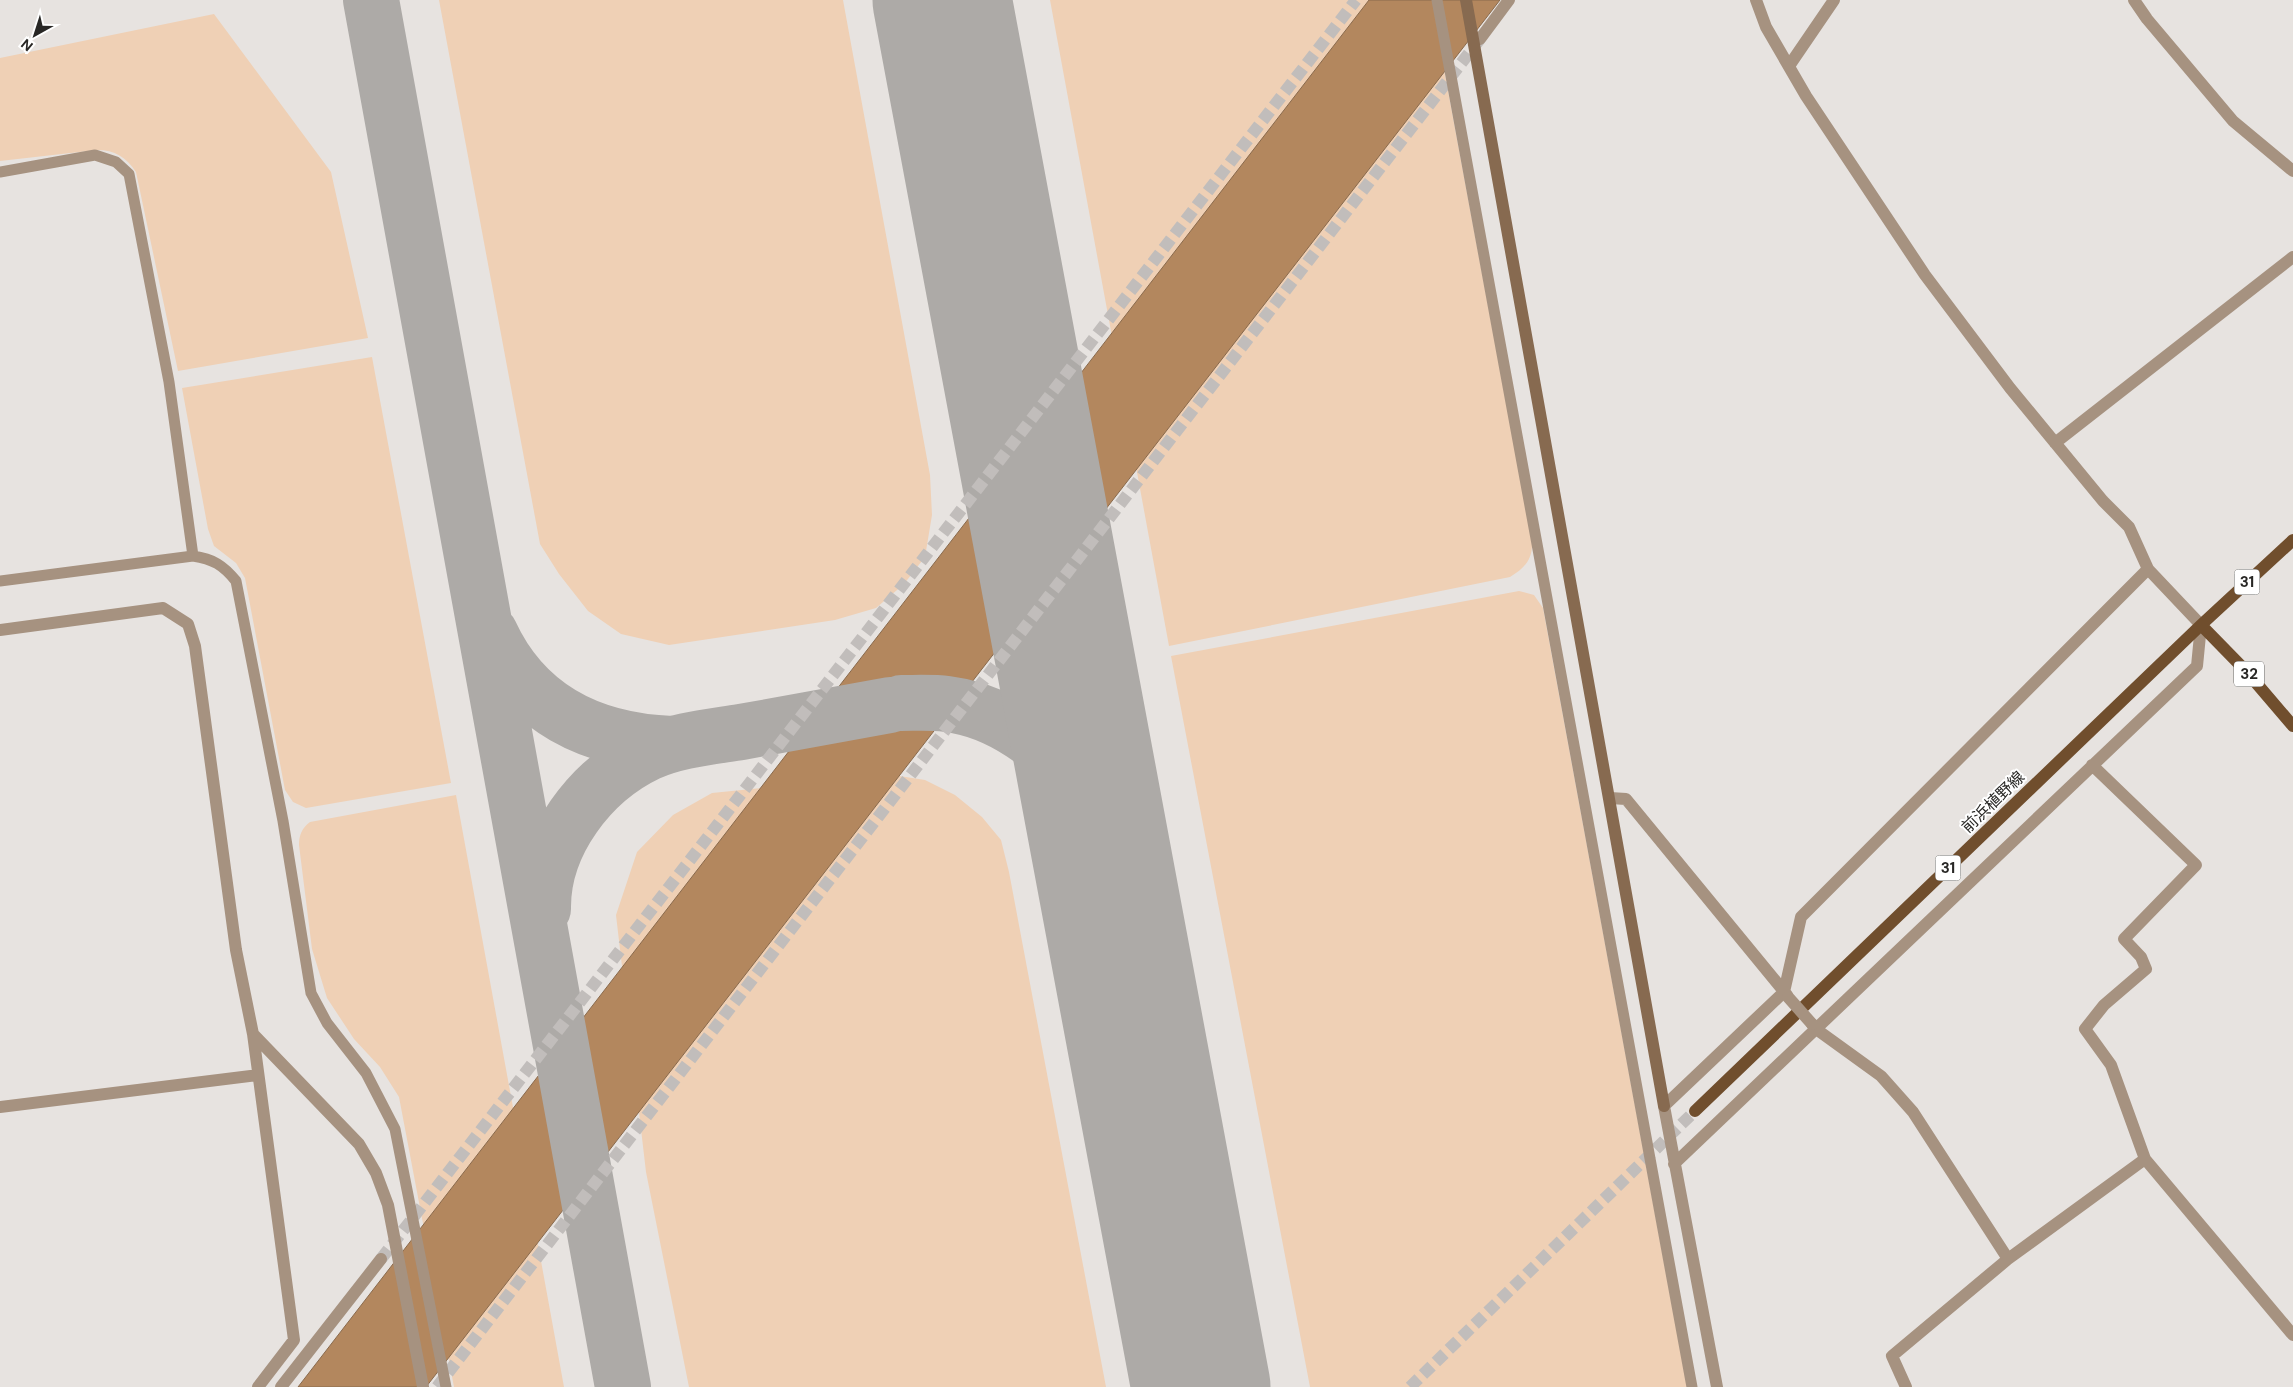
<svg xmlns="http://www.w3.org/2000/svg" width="2293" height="1387" font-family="'DM Sans','Noto Sans JP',sans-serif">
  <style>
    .green { fill: #efd0b5 }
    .water { fill: #b3875e; stroke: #896a4d }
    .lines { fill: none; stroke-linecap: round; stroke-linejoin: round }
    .taxiway { stroke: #adaaa7; stroke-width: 56 }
    .runway { stroke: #adaaa7; stroke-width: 139 }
    .street-tunnel { stroke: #c1bdbb; stroke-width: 12; stroke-dasharray: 12 6; stroke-linecap: butt }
    .primary-tunnel { stroke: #c1bdbb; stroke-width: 12; stroke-dasharray: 12 6; stroke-linecap: butt }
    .lane { stroke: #a69280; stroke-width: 11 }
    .street { stroke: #a69280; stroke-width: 12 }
    .secondary { stroke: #876a50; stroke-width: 12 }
    .primary { stroke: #704e2d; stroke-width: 12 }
    .street-bridge { stroke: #a69280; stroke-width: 12 }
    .labels { text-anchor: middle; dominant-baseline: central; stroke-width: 4; stroke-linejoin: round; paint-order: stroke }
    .shield { fill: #fff; stroke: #686866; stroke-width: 1 }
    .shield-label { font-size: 15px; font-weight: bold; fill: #282725 }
    .street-label { font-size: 16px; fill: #282725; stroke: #fff }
  </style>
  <rect width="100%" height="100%" fill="#e7e3e0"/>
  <path class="green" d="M439,0H843L930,475L932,515L925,557L904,584L876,608L835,620L669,645L621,634L588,611L559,574L540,544Z
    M1050,0H1431L1532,541C1533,559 1525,568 1510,577L1169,646Z
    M214,14L331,172L368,338L178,371L136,172C126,157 115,150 97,150L0,161V58Z
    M372,357L451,783L306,808L293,802L285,790L245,578L236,563L214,546L208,529L182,388Z
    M1519,591L1534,595L1543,608L1687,1387H1310L1171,656Z
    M893,775L925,780L955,795L982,817L1001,840L1009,872L1106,1387H689L646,1172L616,915L637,852L673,815L712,793Z
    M456,795L564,1387H454L399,1097L380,1067L354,1039L327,998L312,949L299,845C299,835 302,828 310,822Z"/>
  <path class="water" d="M1369,0H1500L426,1387H298Z"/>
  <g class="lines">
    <path class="taxiway" d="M371,0L623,1387
      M490,633C525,709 592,741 672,744
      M901,703C916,703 932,702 947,704C997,710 1053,746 1078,791C1089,811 1095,833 1101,856
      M543,909C542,843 591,780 648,753C677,740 710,737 741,732C791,723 841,714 890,705"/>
    <path class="runway" d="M942,0L1201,1387"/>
    <path class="street-tunnel" d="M381,1259L1356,0
      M437,1387L1480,39"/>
    <path class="primary-tunnel" d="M1410,1387L1695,1111"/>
    <path class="lane" d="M1437,0L1692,1387
      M0,172L95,155L116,162L129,174L169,382L193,556
      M0,581L193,556C213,559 223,565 236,581L283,821L311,993L327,1023L366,1073L395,1129L446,1387"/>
    <path class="street" d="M2134,0L2147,19L2233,121L2293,171
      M1480,39L1509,0
      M1789,66L1834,0
      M2055,443L2293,257
      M0,630L163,608L188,624L195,646L236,950L253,1034L359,1144L376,1173L388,1205L423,1387
      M2092,765L2196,865L2124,939L2141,957L2146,969L2104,1005L2085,1029L2111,1065L2145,1159L2293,1335
      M1610,798L1626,799L1787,995
      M1812,1024L1816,1029L1881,1076L1913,1112L2008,1259
      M253,1034L294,1340L258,1387
      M0,1107L258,1075
      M1674,1164L2197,666L2201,625L2148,569L2129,527L2103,501L2010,388L1925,275L1806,96L1766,27L1756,0
      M281,1387L381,1259
      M1717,1387L1664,1106L1784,992L1801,917L2148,569
      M1906,1387L1892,1356L2008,1259L2145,1159"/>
    <path class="secondary" d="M1466,0L1664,1106"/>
    <path class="primary" d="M2201,625L2246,671L2293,726
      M1695,1111L2201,625L2293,540"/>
    <path class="street-bridge" d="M1788,997L1812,1024"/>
  </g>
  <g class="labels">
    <g class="shield">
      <rect x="2234.5" y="569.5" width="25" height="25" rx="4"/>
      <rect x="2234" y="661.5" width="30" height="25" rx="4"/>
      <rect x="1935.5" y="855.5" width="25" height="25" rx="4"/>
    </g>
    <g class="shield-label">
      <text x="2247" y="582">31</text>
      <text x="2249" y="674">32</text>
      <text x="1948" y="868">31</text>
    </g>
    <g class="street-label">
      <text transform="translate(1993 802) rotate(-44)">前浜植野線</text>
    </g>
  </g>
  <g transform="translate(35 35) rotate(219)" stroke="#ffffff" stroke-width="4" paint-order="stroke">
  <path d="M0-4L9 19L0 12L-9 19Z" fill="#282725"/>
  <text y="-8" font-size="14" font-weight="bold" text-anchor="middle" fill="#282725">N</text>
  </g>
</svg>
